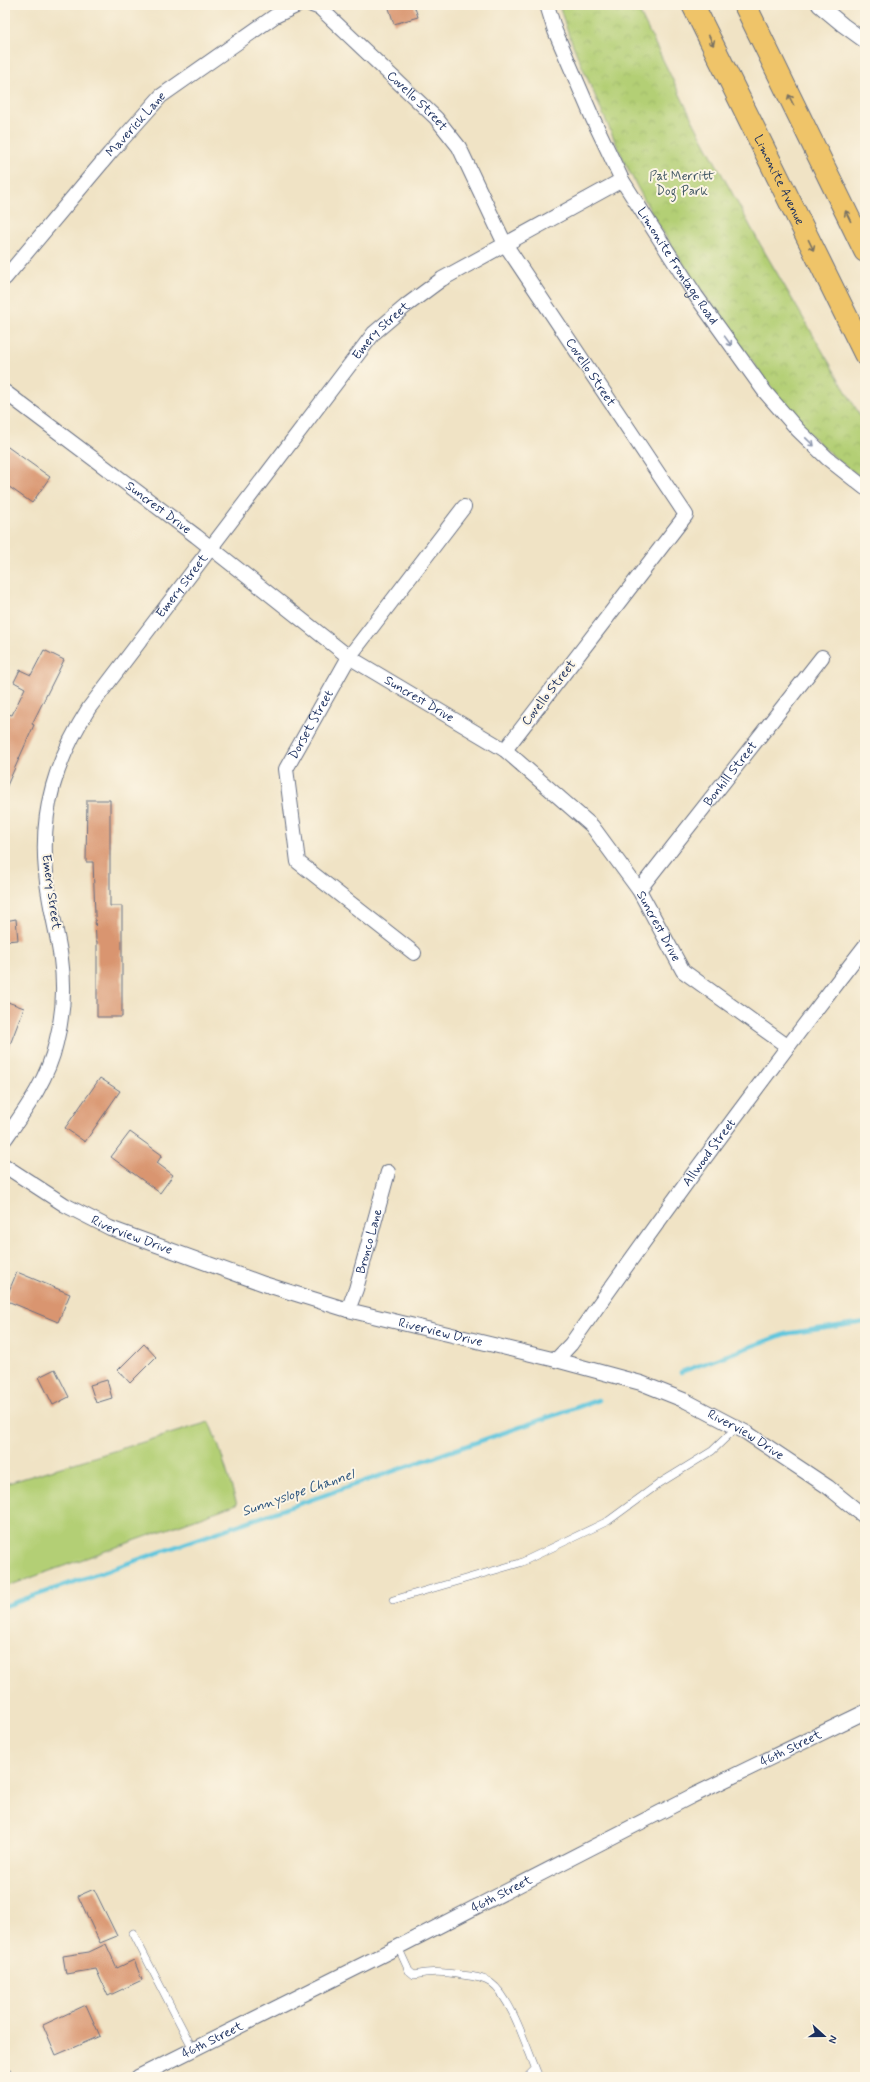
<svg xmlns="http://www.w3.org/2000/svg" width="870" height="2082" font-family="Mynerve,sans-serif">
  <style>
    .green { fill: #b3cf75; stroke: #677f6a }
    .park { fill: url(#park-crowns); stroke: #677f6a }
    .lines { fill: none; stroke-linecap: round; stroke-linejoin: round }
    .stream { stroke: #60c6dd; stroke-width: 4.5 }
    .building { fill: #d9956f }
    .lane-casing { stroke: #666e82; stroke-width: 8 }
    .street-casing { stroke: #666e82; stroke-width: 16 }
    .primary-casing { stroke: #666e82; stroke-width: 24 }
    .lane { stroke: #fff; stroke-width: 7 }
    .street { stroke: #fff; stroke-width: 14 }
    .primary { stroke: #efc469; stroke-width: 22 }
    .oneway { stroke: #7a7263 }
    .oneway2 { stroke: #8d97ae }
    .labels { text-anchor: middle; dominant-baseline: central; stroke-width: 4; stroke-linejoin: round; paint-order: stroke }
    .street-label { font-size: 13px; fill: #1b2f5e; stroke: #fcf5e5 }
    .park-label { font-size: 13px; fill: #415764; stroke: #fcf5e5 }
    .water-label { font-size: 14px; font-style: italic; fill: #2c557e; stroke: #fcf5e5 }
  </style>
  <defs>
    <pattern id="park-crowns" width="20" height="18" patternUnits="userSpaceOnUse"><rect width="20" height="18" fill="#b3cf75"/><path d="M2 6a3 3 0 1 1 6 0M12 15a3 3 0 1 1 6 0" fill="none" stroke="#99b268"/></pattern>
  </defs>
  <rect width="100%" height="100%" fill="#fcf5e5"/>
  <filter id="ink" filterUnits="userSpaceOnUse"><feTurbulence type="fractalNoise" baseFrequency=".025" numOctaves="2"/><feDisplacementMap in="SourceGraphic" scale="8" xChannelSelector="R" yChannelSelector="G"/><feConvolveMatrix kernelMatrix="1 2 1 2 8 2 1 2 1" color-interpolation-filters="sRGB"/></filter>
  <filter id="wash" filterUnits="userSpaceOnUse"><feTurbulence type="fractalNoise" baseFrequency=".012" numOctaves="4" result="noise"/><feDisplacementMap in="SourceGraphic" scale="16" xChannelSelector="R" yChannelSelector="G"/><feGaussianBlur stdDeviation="0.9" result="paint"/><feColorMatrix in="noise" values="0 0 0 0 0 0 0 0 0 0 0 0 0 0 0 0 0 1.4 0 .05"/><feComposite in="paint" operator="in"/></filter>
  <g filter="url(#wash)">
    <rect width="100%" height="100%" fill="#f0e3c5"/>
    <path class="green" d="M209,1422L219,1447L237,1504L5,1587V1484Z"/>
    <path class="park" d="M559,5H636L695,125L760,244L865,424V469L860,476C813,446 778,397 746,352C711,304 674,254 645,201C624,164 607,123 590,84C578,58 567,32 559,5Z"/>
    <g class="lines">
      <path class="stream" d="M681,1372L785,1334L865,1322
        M5,1606L598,1400"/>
    </g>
    <g id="blocks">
      <path class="building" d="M388,5H414L418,17L394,24Z
        M5,445L50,477L32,503L5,484Z
        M44,650L64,660L32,724L34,725L5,790V722L8,714L12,715L25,688L14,682L20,670L31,675Z
        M87,800H110V906H122V1017H97V941H96L93,862H86Z
        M16,919L18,940L5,941V921Z
        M5,1001L24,1008L6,1055H5Z
        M100,1078L120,1091L85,1142L65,1128Z
        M130,1132L162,1155L157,1163L173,1175L160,1193L111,1157Z
        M17,1272L70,1294L58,1322L5,1300Z
        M144,1344L156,1357L130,1383L118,1370Z
        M55,1369L69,1397L53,1405L39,1377Z
        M107,1380L112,1398L96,1403L90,1385Z
        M94,1889L117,1936L100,1943L78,1896Z
        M106,1944L117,1968L134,1960L142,1980L108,1996L96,1969L66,1974L63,1956L89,1952Z
        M86,2005L100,2036L56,2055L43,2025Z"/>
    </g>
  </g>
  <g filter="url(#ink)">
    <use href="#blocks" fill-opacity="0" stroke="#666e82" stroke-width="1"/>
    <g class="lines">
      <g class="lane-casing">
        <path id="lane" d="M393,1600L520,1563L608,1521L660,1483L712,1451L737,1427
          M133,1933L193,2049
          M398,1947L409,1971L414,1975C431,1971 444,1972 462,1975C471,1976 483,1977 491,1983C512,1998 528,2052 539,2077
          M5,2067L10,2077
          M527,2077L535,2069"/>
      </g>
      <g class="street-casing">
        <g id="street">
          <path id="s1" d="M312,5L320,8L436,118L459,147L505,244L686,515L505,750"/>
          <path id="s2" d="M547,5L555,31L593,119L622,180L696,296L765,392L798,430L827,458L865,488"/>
          <path d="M819,5L843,25L865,41"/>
          <path id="s3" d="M5,278L110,153L161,96L275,16L298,5"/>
          <path id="s4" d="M5,392L196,536L349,657L505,750L592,826L639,890L683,971L787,1046"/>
          <path id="s5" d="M639,890L822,657"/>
          <path id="s6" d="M414,953L298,862L286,769L349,657L464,507"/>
          <path id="s7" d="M5,1139C26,1109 48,1079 56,1043C63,1016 65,987 61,959C57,930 48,901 46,872C40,810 56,760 89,708L374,333L407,305L442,279L622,180"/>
          <path id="s8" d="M5,1166L65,1205L110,1228L264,1284L348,1310L556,1360L641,1383L686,1401L747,1433L828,1487L865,1517"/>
          <path id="s9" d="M348,1310L356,1289L388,1172"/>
          <path id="s10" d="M556,1360L571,1344C666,1209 764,1076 865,946"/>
          <path id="s11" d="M138,2077L398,1947L690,1797L865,1712"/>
        </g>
      </g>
      <g class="primary-casing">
        <g id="primary">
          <path id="s12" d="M693,5L865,354"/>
          <path d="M745,5L865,251"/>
        </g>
      </g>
      <use href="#lane" class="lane"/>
      <use href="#street" class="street"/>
      <use href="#primary" class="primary"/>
    </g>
    <defs><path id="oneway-shaft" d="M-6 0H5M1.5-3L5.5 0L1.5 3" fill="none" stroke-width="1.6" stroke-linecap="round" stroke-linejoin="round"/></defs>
    <g class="oneway">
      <use href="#oneway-shaft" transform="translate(711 40) rotate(64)"/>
      <use href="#oneway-shaft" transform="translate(791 100) rotate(-116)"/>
      <use href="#oneway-shaft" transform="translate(848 216) rotate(-116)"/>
      <use href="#oneway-shaft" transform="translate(811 245) rotate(64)"/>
    </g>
    <g class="oneway2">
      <use href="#oneway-shaft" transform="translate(728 341) rotate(54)"/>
      <use href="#oneway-shaft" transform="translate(810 442) rotate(44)"/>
    </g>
  </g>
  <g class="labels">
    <g class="street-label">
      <text stroke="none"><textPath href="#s1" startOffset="143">Covello Street</textPath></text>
      <text stroke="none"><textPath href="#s3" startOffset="202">Maverick Lane</textPath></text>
      <text stroke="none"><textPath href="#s12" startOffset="195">Limonite Avenue</textPath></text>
      <text stroke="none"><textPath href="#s2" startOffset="293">Limonite Frontage Road</textPath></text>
      <text stroke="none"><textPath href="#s7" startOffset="933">Emery Street</textPath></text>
      <text stroke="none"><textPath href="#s1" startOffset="467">Covello Street</textPath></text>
      <text stroke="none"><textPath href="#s4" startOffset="192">Suncrest Drive</textPath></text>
      <text stroke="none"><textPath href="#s7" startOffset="609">Emery Street</textPath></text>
      <text transform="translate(549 693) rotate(-52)">Covello Street</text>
      <text stroke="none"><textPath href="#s4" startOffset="516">Suncrest Drive</textPath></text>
      <text stroke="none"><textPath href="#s6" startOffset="292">Dorset Street</textPath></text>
      <text stroke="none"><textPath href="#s5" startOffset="148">Bonhill Street</textPath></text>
      <text transform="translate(51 892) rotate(82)">Emery Street</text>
      <text stroke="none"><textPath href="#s4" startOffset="852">Suncrest Drive</textPath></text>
      <text stroke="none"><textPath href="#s10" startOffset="258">Allwood Street</textPath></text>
      <text stroke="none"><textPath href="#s8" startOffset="145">Riverview Drive</textPath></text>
      <text stroke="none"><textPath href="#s9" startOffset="72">Bronco Lane</textPath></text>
      <text stroke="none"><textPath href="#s8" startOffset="469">Riverview Drive</textPath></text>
      <text stroke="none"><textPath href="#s8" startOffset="793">Riverview Drive</textPath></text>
      <text stroke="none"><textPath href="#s11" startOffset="731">46th Street</textPath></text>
      <text stroke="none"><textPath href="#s11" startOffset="407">46th Street</textPath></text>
      <text stroke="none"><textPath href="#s11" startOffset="83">46th Street</textPath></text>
    </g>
    <g class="park-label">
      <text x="682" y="176">Pat Merritt<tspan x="682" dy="15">Dog Park</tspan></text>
    </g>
    <g class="water-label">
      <text transform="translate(298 1493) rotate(-19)">Sunnyslope Channel</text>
    </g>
  </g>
  <rect width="870" height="2082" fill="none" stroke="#fcf5e5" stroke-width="20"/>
  <g transform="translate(824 2036) rotate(111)" stroke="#fcf5e5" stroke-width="3" paint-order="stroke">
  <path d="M0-3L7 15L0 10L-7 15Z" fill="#1b2f5e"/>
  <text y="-6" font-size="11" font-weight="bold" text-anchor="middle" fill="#1b2f5e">N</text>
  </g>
</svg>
